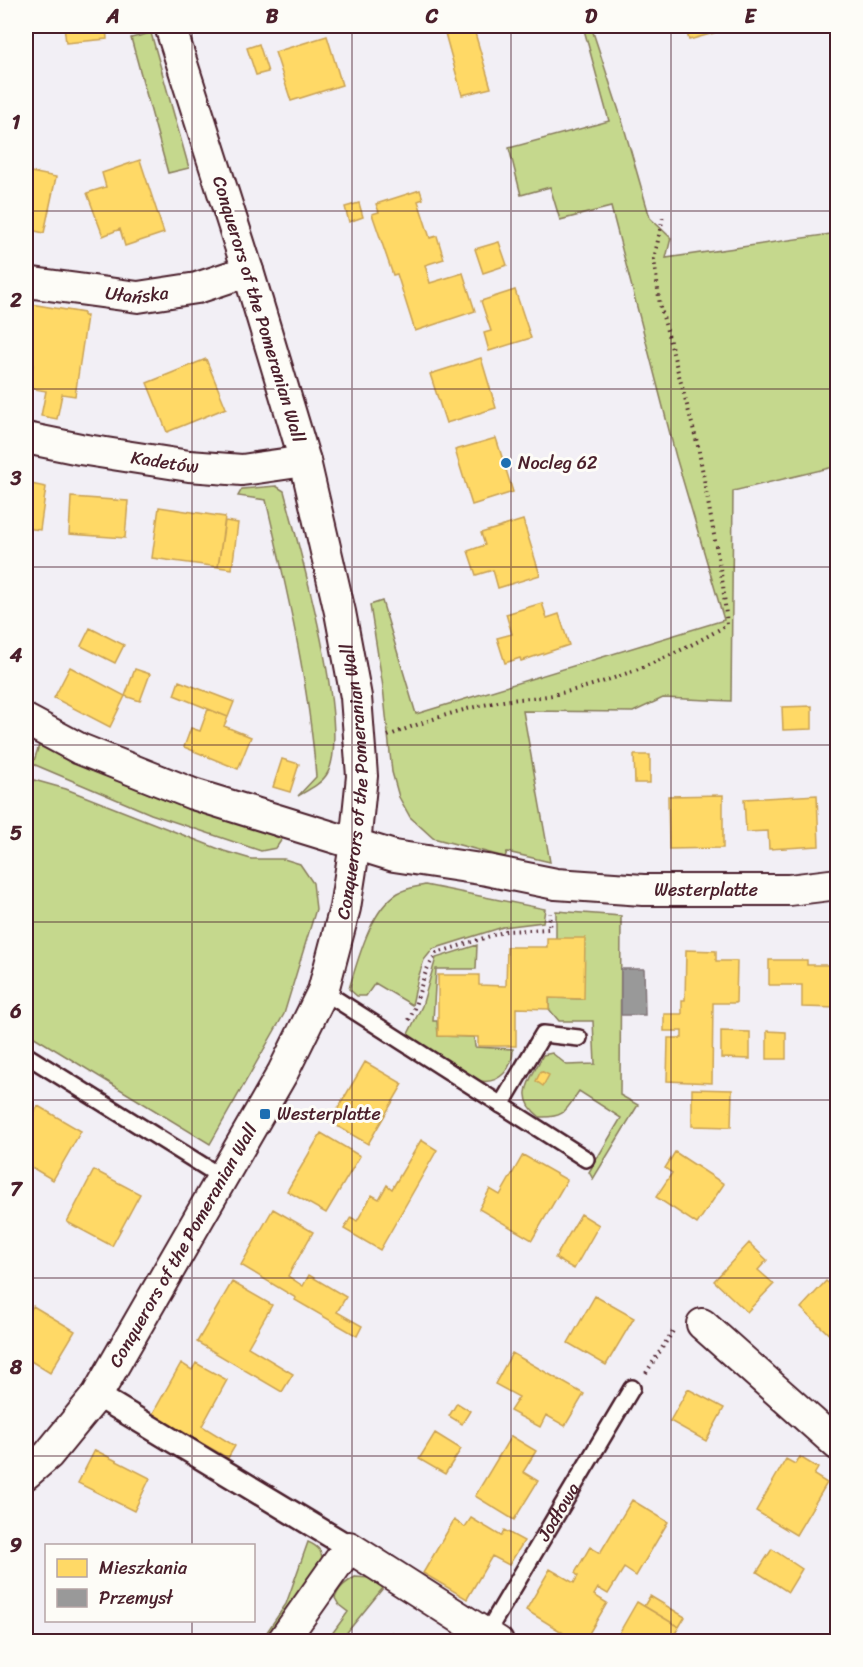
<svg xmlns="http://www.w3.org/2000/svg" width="863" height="1667" font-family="Sriracha,sans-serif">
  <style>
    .green { fill: #c5d88d; stroke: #887c5c; stroke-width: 1.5 }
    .homes { fill: #ffd966; stroke: #c9a154; stroke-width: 1.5 }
    .industry { fill: #999; stroke: #817478; stroke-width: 1.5 }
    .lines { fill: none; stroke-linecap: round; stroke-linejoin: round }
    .service-casing { stroke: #4a1f2b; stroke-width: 20 }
    .pedestrian-casing { stroke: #4a1f2b; stroke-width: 27 }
    .minor-casing { stroke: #4a1f2b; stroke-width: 34 }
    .path { stroke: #4a1f2b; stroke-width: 4; stroke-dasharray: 1.5 4.5; stroke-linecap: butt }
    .service { stroke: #fdfcf7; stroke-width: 15 }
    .pedestrian { stroke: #fdfcf7; stroke-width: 22 }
    .minor { stroke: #fdfcf7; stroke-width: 30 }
    .grid { fill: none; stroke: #4a1f2b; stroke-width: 1.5; stroke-opacity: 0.55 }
    .poi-dot { fill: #1f6fb2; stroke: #fdfcf7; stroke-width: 2 }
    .labels { text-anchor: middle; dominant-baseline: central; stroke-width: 6; stroke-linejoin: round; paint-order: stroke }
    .street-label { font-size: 18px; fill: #4a1f2b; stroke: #fdfcf7 }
    .poi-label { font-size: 18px; fill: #4a1f2b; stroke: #fdfcf7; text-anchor: start }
    .neatline { fill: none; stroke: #4a1f2b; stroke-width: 2 }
    .grid-label { font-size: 20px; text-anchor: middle; font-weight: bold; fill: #4a1f2b }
  </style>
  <rect width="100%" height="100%" fill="#f2eff5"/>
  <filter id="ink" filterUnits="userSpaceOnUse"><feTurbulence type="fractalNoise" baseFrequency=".0167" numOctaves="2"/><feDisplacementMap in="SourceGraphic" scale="12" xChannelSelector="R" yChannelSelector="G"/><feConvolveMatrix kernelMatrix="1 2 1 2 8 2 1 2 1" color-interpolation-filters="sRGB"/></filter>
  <g filter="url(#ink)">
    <path class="green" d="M583,26H591L621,117L650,218L671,238L666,258L837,233L838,466L733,491L731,701L663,698L633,712L523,711L550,862L507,852L505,857L433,838L410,817L399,797L392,772L383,687L370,605L382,601L416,714L724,620L676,457L611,207L560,220L550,187L521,195L509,148L609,121Z
      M151,33L189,168L168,173L131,38Z
      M276,486L284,491C298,544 353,731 327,774C321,784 308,790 298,796L316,777C309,683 287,591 266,500L238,496L242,489Z
      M40,742L138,784L282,839L276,848L261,851L151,814L33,764Z
      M34,780L66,789L224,851L251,859H284L300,864L313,883L316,909L284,1014L210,1144L26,1032V791Z
      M425,885L545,909L543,922L503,927L433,949L424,960L418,978L412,1005L375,983L366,996H357L349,989C358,960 370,910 398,893C406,888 415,887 425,885Z
      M556,911L621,916L620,1095L638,1105L593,1179L589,1172L621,1118L579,1091C566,1110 565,1118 540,1117C513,1097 531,1079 543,1055L552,1053L567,1065L595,1064L593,1021H559L549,1009V998L583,999L556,938Z
      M477,945L476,969H436L433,1021H437L438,1036L474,1037L475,1047L513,1049C513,1068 500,1084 480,1081L411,1038L408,1034L422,1006L436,958Z
      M308,1542C320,1547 322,1552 323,1564L272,1641L260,1642L286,1604Z
      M355,1577L371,1578L383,1588L340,1641L326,1642L348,1612L339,1605L335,1598C339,1587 345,1583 355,1577Z"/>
    <path class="homes" d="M64,26H106L107,39L66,43Z
      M443,26H473L491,88L462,95Z
      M685,26H712L714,33L689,40Z
      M327,36L342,85L291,101L275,52Z
      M259,44L268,72L256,75L247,48Z
      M140,160L164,233L125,246L120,229L103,236L87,193L106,187L102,173Z
      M26,171L56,177L44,233L26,229Z
      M420,190L423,199L418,201L430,238L437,236L444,259L425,265L430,283L463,273L475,311L415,331L397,274L393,275L372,214L379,212L376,204Z
      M359,203L363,217L349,222L345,207Z
      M499,242L507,265L483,273L475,249Z
      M515,290L531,338L489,351L484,333L491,331L481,301Z
      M31,304L84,313V316H87L75,396L62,394L57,419L41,416L46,391L29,388L33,365L26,364V341Z
      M481,358L496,408L446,423L430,374Z
      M206,359L226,408L167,432L147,383Z
      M496,438L513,492L472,505L455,450Z
      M26,483L46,487L40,530L26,528Z
      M71,497L128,501L125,538L69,534Z
      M159,507L225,517L218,567L152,558Z
      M523,520L540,575L498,588L493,570L476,575L468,551L485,545L481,533Z
      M225,521L238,523L232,569L218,567Z
      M542,603L547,618L559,614L569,645L521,661L520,658L505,663L497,638L512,634L506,614Z
      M90,628L124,645L115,663L81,646Z
      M70,667L125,696L110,727L54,698Z
      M135,669L150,674L140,701L125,696Z
      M179,681L234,702L228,717L174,695Z
      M812,706V729L783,730L782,707Z
      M208,709L228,717L224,726L251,737L238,769L184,747L191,728L200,731Z
      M634,755H650V783H635Z
      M282,759L299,764L290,792L273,787Z
      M723,795V848L669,849L668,796Z
      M817,795L819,846L769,849L768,831L746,832L744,799Z
      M834,798H838V843H835Z
      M547,938H585L584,999L549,998V1009L516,1008V1046H478V1037L438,1036V975H479V985L506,986L507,947H547Z
      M686,950L716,951V961H737L736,1003H713L712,1083L667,1081L668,1038H682V1031H664V1014H682V1000H685Z
      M769,960H807V965H838V1008L802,1007V985H769Z
      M721,1031L750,1032V1059L721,1058Z
      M767,1031L786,1032V1059H767Z
      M365,1062L403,1084L368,1144L330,1122Z
      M541,1071L549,1075L543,1086L536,1081Z
      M692,1089L732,1090L731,1127L692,1126Z
      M38,1106L81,1131L53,1180L26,1164V1129Z
      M321,1133L360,1156L326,1213L287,1191Z
      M421,1140L437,1150L380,1250L344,1229L351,1217L357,1221L372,1195L379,1199L387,1185L392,1189Z
      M675,1152L724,1184L697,1224L656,1197L672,1173L665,1168Z
      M523,1155L567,1180L532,1240L479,1209L490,1189L500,1195Z
      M94,1170L140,1194L112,1246L67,1222Z
      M273,1209L313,1232L288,1276L303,1286L309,1275L346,1297L337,1312L362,1326L357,1336L295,1300L296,1298L241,1265Z
      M581,1214L599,1225L574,1269L555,1258Z
      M749,1243L767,1260L758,1270L774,1284L747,1312L714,1281Z
      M826,1281L838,1291L836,1341L801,1308Z
      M232,1282L272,1305L248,1347L293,1374L282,1392L197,1342Z
      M595,1296L634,1318L606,1365L568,1343Z
      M33,1306L75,1331L50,1373L26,1358V1319Z
      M512,1353L584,1394L565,1426L546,1415L540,1427L510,1411L519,1397L495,1384Z
      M181,1363L192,1370L196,1363L227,1380L202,1426L235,1446L228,1458L152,1415Z
      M688,1389L724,1408L706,1441L670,1421Z
      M457,1403L470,1411L462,1424L449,1416Z
      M435,1433L461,1449L445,1474L419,1459Z
      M511,1436L536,1451L523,1472L538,1481L514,1520L475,1496Z
      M95,1450L150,1478L134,1511L78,1483Z
      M800,1457L818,1468L814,1475L827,1483L796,1535L756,1511L786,1459L795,1464Z
      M632,1500L668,1522L636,1576L624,1568L608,1594L598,1588L594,1595L607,1603L584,1642H578L526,1610L550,1569L574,1583L578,1576L575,1573L590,1547L600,1553Z
      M471,1518L501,1536L504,1530L524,1541L509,1565L492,1556L467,1599L423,1573L454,1520L465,1527Z
      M772,1549L802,1569L788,1592L757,1572Z
      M650,1596L685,1617L679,1627L644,1606Z
      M637,1602L679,1627L670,1642H614Z
      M392,1632L405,1642H385Z"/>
    <path class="industry" d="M621,969H644L645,1015H621Z"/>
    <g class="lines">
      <g class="service-casing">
        <g id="service">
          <path d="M323,991L586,1159"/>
          <path d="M26,1055L223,1178"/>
          <path d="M501,1105L543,1034L579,1038"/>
          <path id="s1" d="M486,1634L632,1388"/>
        </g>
      </g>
      <g class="pedestrian-casing">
        <path id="pedestrian" d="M97,1395L349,1547"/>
      </g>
      <g class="minor-casing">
        <g id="minor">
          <path id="s2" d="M26,282L138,297L197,288L248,271"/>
          <path id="s3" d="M26,438L80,449L189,466L242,470L305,461"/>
          <path id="s4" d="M26,720L80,749L193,794L394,856L487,870L556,884L643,890H789L838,884"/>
          <path d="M702,1324L838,1445"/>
          <path id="s5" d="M26,1474L48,1455L97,1395L283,1072L323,991L345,908L355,844L362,776L356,697L340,612L305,461L248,271L170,26"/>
          <path d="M282,1642L349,1547L498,1642"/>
        </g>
      </g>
      <path class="path" d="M388,736C422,722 458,710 493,703C514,698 536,699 557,694C617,681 675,656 727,625L723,585L698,446L660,305L654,259L663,217
        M409,1020C420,999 421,972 437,953L506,931L549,929L550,913
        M646,1373L673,1331L675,1330"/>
      <use href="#service" class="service"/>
      <use href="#pedestrian" class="pedestrian"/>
      <use href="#minor" class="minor"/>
    </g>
  </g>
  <path class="grid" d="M192,26V1546M352,26V1642M511,26V1642M671,26V1642M26,211H838M26,389H838M26,567H838M26,745H838M26,922H838M26,1100H838M26,1278H838M26,1456H838M192,1620V1642"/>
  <g class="poi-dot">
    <circle cx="506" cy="463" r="6"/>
    <rect x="259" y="1108" width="12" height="12" rx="3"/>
  </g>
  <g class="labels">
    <g class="street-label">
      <text stroke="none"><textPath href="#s2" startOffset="112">Ułańska</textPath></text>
      <text transform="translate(259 309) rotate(73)">Conquerors of the Pomeranian Wall</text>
      <text stroke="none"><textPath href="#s3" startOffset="141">Kadetów</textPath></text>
      <text stroke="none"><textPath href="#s5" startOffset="783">Conquerors of the Pomeranian Wall</textPath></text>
      <text stroke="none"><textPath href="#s4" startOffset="708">Westerplatte</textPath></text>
      <text stroke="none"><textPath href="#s5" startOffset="279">Conquerors of the Pomeranian Wall</textPath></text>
      <text stroke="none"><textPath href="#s1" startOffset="142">Jodłowa</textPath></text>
    </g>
    <g class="poi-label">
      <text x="518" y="463">Nocleg 62</text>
      <text x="277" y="1114">Westerplatte</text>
    </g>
  </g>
  <rect width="863" height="1667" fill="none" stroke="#fdfcf7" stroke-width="66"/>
  <rect x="45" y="1544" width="210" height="78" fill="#fdfcf7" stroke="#b5a4a5" stroke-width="1.5"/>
  <rect x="57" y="1559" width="30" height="18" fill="#ffd966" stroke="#b5a4a5" stroke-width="1.5"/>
  <text x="99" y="1574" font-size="18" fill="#4a1f2b">Mieszkania</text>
  <rect x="57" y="1589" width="30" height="18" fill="#999999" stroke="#b5a4a5" stroke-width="1.5"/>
  <text x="99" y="1604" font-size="18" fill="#4a1f2b">Przemysł</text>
  <rect x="33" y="33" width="797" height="1601" class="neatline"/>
  <g class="grid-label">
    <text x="113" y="23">A</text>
    <text x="272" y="23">B</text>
    <text x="432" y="23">C</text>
    <text x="591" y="23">D</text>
    <text x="750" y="23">E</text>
    <text x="16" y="129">1</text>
    <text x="16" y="307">2</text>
    <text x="16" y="485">3</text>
    <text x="16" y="662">4</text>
    <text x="16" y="840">5</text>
    <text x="16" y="1018">6</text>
    <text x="16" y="1196">7</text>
    <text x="16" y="1374">8</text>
    <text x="16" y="1552">9</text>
  </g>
</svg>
